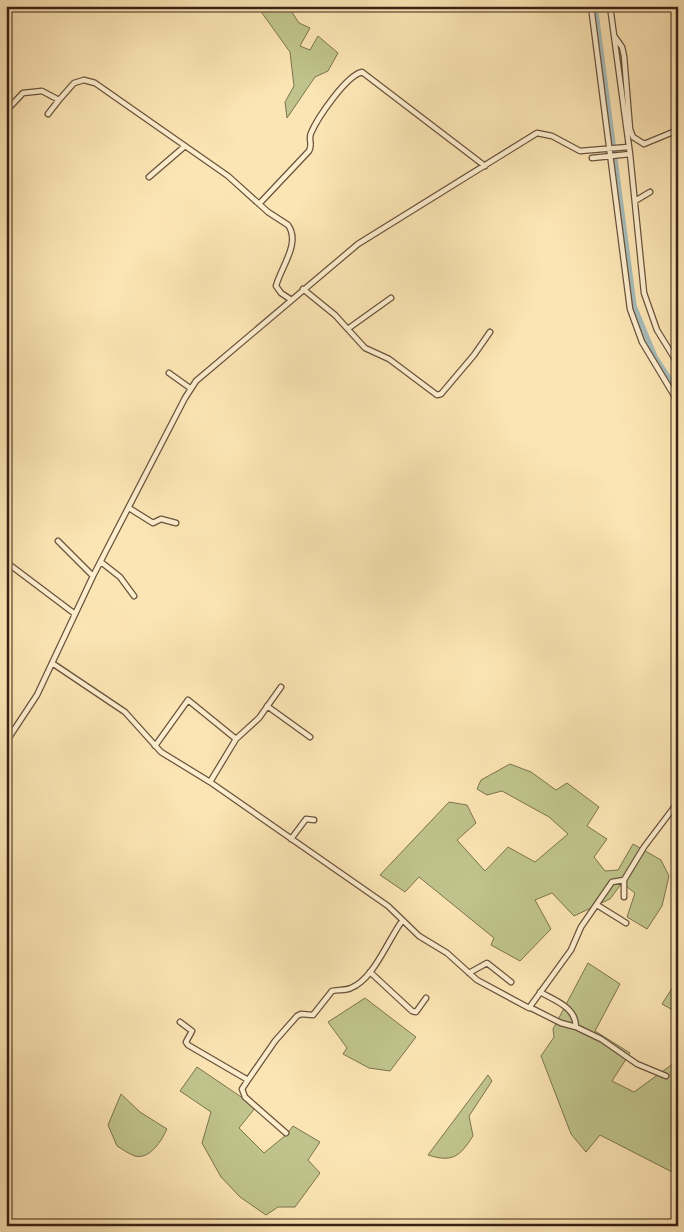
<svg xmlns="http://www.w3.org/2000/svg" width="684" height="1232" font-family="'Libre Bodoni',serif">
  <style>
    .green { fill: #c0c48c; stroke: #7c7350 }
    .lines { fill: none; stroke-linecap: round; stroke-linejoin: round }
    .canal { stroke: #a6bcba; stroke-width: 5.5 }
    .minor-casing { stroke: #69533d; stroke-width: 7 }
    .minor { stroke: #fdeece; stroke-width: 4.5 }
  </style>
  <rect width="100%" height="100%" fill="#fce5b4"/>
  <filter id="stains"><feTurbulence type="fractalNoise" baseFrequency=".004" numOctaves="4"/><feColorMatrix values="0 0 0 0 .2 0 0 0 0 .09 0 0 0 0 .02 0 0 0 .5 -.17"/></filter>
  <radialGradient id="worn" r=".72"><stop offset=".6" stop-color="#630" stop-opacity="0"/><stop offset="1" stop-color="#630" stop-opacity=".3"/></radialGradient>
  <path class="green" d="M257,6H288L299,23L310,28L300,46L310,50L318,36L338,53L328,71L315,77L287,118L285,102L294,86L290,52Z
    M510,764L531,772L556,790L567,783L599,807L587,826L607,839L594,857L605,871L618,870L633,844L661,860L669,876L662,906L647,929L627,917L635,893L622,883L610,899L574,916L552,893L535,900L551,929L520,961L491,945L494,938L419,877L405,892L380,875L449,802L467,805L476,823L457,840L485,871L508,847L535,862L568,834L549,817L502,791L487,795L477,789L481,780Z
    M588,963L620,984L595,1031L630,1053L612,1081L634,1092L674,1063L678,1057V1175L600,1135L586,1152L571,1134L541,1056L554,1037L553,1029Z
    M678,979V1013L662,1004Z
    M365,998L416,1037L390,1071L369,1068L343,1054L347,1048L328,1022Z
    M197,1067L256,1107L239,1128L264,1153L286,1135L293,1126L320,1142L308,1160L320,1173L295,1207H278L266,1215L240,1197L221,1177L202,1143L211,1112L180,1091Z
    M488,1075L492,1081L469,1116L473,1136C460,1156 453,1163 428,1155Z
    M121,1094L140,1112L167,1129C162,1140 150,1160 135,1156C129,1154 122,1149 117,1146L108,1125Z"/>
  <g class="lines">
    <path class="canal" d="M595,6L634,306L655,357L678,392"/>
    <g class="minor-casing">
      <path id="minor" d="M591,6L630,309L642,342L678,402
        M610,6L630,154L644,293L657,330L678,364
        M615,37L622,47L624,56L630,129L633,137L644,144L678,130
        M6,111L23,93L42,91L59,100L74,83L84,80L95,83L228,176L268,212L288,225C301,243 281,267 276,286L281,293L290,299
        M48,114L59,100
        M592,158L630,154
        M149,177L185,146
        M635,201L650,192
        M259,204L309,151C313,144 308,140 311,133C318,117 346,76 362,72L485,166
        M303,289L335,315L365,348L389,359L437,395L441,394L474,355L490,332
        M349,328L391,298
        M169,373L190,388
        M129,508L153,523L161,519L176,523
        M58,541L93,576
        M6,562L75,614
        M101,562L120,577L134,596
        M677,618L678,617
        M52,663L125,712L161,752L210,782L388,906L419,936L447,953L477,980L529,1008L571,950L581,927L612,882L624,880L644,847L678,802
        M267,706L310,737
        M6,742L37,695L93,576L185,398L196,381L358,244L537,133L552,136L580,151L628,147
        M155,746L188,700L236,739
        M210,782L236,739L259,718L281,687
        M291,839L306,819L314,820
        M624,897V880
        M597,905L626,923
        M370,972L412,1011L416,1012L426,998
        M469,973L487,963L511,982
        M540,992C554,1000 576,1007 576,1027
        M531,1008L561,1023L576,1027L601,1039L637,1064L666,1076
        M180,1022L192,1031L186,1042L188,1045L248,1080L275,1041L297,1016L301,1014L313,1015L332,991C339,989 345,991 351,988C373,980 388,940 402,921
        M248,1080L242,1089L245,1097L286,1133"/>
    </g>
    <use href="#minor" class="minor"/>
  </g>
  <rect width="684" height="1232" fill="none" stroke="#fce5b4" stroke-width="25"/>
  <rect x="8" y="8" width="669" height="1217" fill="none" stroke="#382215" stroke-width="2.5"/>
  <rect x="12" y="12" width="659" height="1207" fill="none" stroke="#382215"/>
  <rect width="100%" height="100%" filter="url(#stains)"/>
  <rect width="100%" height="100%" fill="url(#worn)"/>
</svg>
